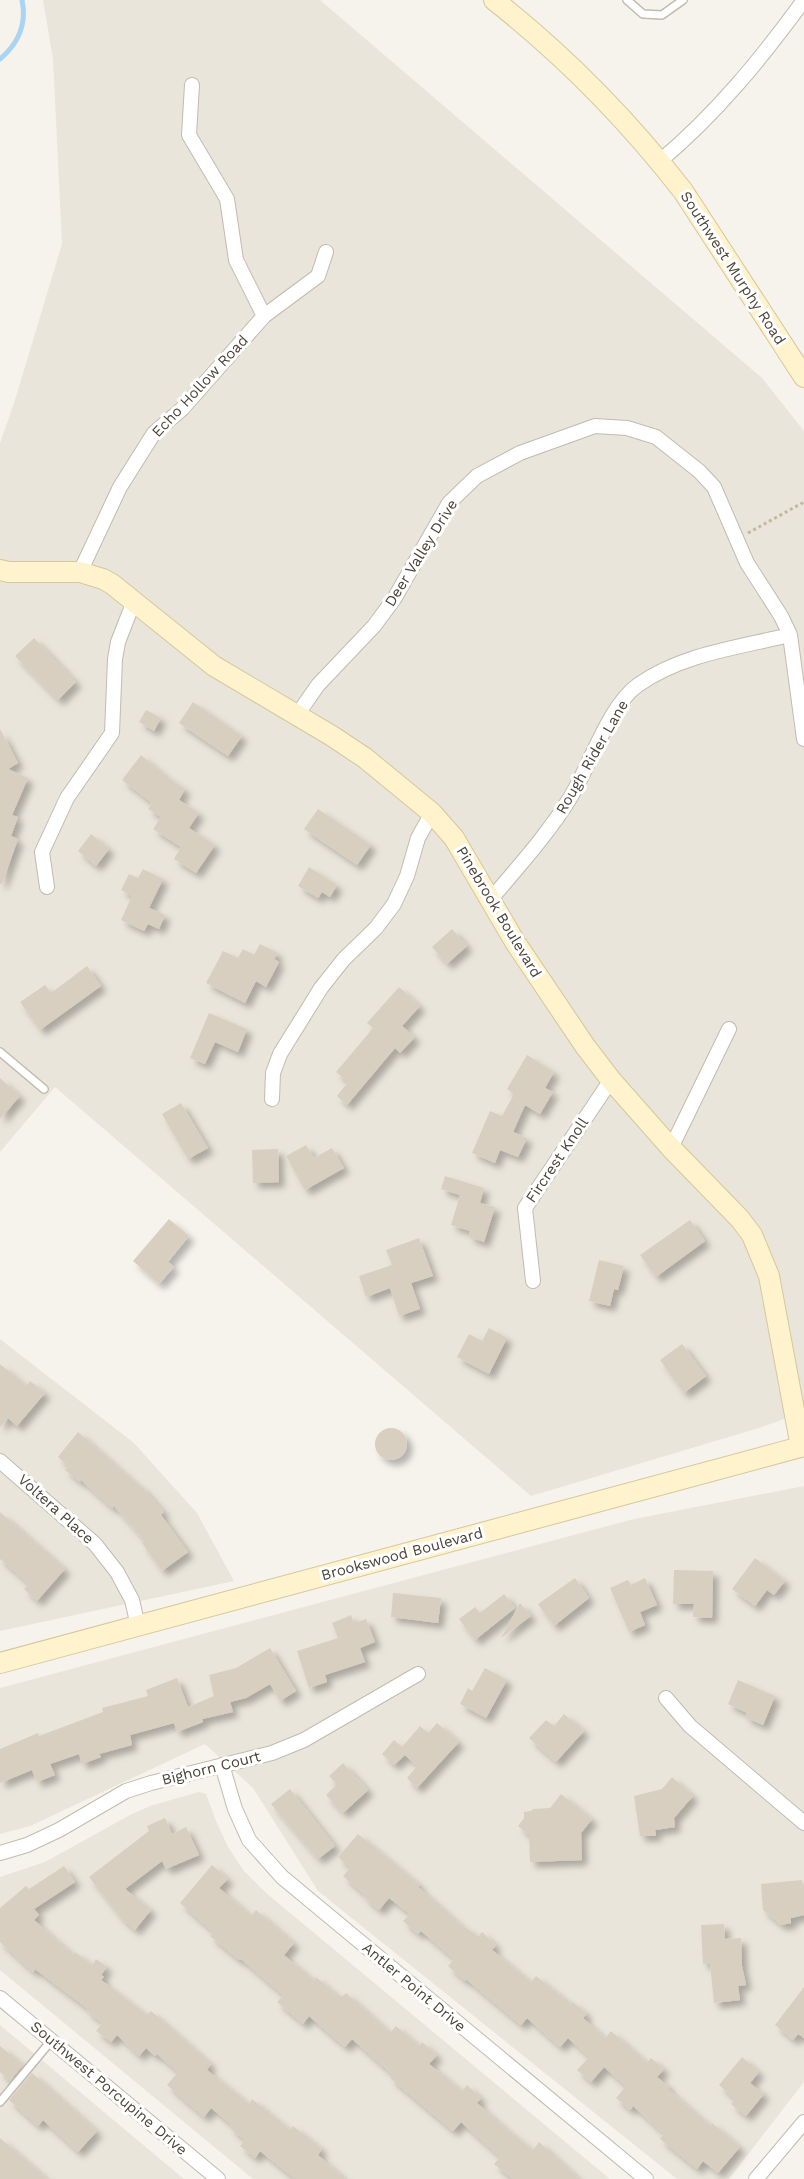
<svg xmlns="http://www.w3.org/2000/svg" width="804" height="2179" font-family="'Work Sans',sans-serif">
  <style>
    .residential { fill: #eae5da }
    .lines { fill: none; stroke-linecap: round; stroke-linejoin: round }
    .stream { stroke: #a9d4f2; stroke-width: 5 }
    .building { fill: #d8cfc1; filter: url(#shadow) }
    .lane-casing { stroke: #c2bbae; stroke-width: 10 }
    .street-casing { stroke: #c2bbae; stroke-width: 16 }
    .secondary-casing { stroke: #d6c79b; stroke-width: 22 }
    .path { stroke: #c4b79f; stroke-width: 3; stroke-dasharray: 3 3; stroke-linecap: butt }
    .lane { stroke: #fff; stroke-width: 7 }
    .street { stroke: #fff; stroke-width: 14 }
    .secondary { stroke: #fff3cd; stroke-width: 20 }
    .labels { text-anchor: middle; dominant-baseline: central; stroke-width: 6; stroke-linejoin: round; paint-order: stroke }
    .street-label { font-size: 15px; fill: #4b4439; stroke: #fff }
  </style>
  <defs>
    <filter id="shadow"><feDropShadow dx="5.5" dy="5.5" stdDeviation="3" flood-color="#0004"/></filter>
  </defs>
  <rect width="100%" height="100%" fill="#f6f3ec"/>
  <path class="residential" d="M43,0H320L762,378L804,431V1412L759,1428L531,1496L55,1087L0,1152V443L14,403L62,244L53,59Z
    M0,1339L134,1443L197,1513L234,1581L0,1631Z
    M804,1486V2082L729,2179H677L318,1891L253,1788L205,1744L30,1826L0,1834V1688L634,1519Z
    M199,1792L206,1794L216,1821L228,1847L244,1871L265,1892L610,2179H253L0,1970V1877L45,1862L130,1815L150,1806Z
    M0,2025L184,2179H0Z"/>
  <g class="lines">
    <path class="stream" d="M0,59C19,43 27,24 22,0"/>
  </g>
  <path class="building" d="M34,638L76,682L58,700L15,656Z
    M193,702L242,736L228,756L179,723Z
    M146,710L161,718L154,731L139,722Z
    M0,729L18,763L8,769L28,778L12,815L18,817L11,836L18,839L2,884H0Z
    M141,755L167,777L185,789L179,800L199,813L189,828L215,845L196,873L174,859L181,847L153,829L161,817L148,809L152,803L122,780Z
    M318,809L371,845L357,865L304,829Z
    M91,834L109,849L96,866L78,851Z
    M309,867L337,885L330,897L322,892L318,898L298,886Z
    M143,869L163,879L149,908L165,915L159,929L148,924L144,931L121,920L132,896L121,890L129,874L138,878Z
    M452,929L467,946L447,964L432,947Z
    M260,944L278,953L274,959L279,962L266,987L256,981L245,1003L206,983L223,951L238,958L243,949L254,955Z
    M87,966L101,986L40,1030L20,1002L45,985L51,993Z
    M399,987L420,1006L402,1026L415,1037L400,1053L395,1048L347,1105L337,1096L348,1082L336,1072L373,1028L367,1023Z
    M209,1013L247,1029L238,1052L215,1042L205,1064L190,1058Z
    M527,1055L554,1072L545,1088L553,1092L540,1114L525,1105L513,1132L527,1138L518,1157L500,1150L495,1163L472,1153L490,1111L502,1116L514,1094L507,1089Z
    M0,1078L20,1096L0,1119Z
    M181,1103L208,1148L188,1159L162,1114Z
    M306,1145L314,1158L332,1148L344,1168L305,1190L286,1156Z
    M278,1149L279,1182L253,1183L252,1150Z
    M445,1176L484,1188L480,1203L495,1207L484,1242L469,1237L470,1231L451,1225L460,1195L441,1189Z
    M169,1219L189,1236L168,1262L174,1267L159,1284L133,1261Z
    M690,1220L705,1241L656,1277L640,1255Z
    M419,1238L433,1276L411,1283L420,1309L399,1316L390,1288L366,1297L359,1276L392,1265L386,1250Z
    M599,1260L624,1266L618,1290L614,1289L610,1306L589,1301Z
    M489,1328L507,1338L489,1374L457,1357L469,1334L482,1341Z
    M682,1344L706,1376L684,1393L660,1360Z
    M0,1364L26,1386L30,1381L45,1393L17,1426L8,1418L0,1427Z
    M375 1444a16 16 0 1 1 32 0a16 16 0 1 1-32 0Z
    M78,1432L140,1487L141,1486L164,1512L161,1515L188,1552L162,1571L142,1543L145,1541L114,1506L112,1508L81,1480L80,1482L65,1470L68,1466L58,1457Z
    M0,1512L65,1569L37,1601L24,1589L29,1584L0,1559Z
    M755,1558L785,1581L774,1595L767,1590L755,1606L732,1589Z
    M674,1570L713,1571L712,1618L693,1617L694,1604H673Z
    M575,1578L589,1598L554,1626L538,1604Z
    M645,1578L657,1605L640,1612L645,1625L629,1632L610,1588L628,1580L631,1585Z
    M393,1593L441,1598L438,1623L391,1617Z
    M504,1594L515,1608L475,1640L459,1619L475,1607L480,1613Z
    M520,1603L531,1616L501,1638Z
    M351,1615L354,1623L366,1619L375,1642L360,1648L365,1662L325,1675L327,1682L309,1688L297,1651L338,1638L332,1623Z
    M270,1648L296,1691L280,1701L270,1684L246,1698L230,1702L233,1712L202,1719L203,1722L177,1732L174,1723L130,1735L132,1745L99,1754L101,1757L82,1764L79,1754L50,1764L55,1775L37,1782L32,1770L0,1783V1749L38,1733L39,1736L103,1712L102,1708L148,1696L146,1690L177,1678L188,1707L214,1696L209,1675L236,1668Z
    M485,1668L507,1680L486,1718L460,1704L468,1688L472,1691Z
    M738,1680L775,1696L763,1725L745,1717L747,1713L728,1704Z
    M564,1714L584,1731L556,1762L529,1738L546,1720L554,1726Z
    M437,1723L459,1742L417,1788L407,1778L417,1766L405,1755L394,1765L382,1754L394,1740L402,1747L420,1726L428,1733Z
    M343,1763L368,1790L343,1813L326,1795L337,1784L329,1776Z
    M672,1777L693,1796L674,1818L675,1827L655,1830L656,1836H640L634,1796L662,1789Z
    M290,1789L335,1846L318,1859L271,1804Z
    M561,1794L592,1819L581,1833L582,1860L530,1862L529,1835L518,1826L524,1818V1812L531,1811L533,1809L550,1808Z
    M165,1818L172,1834L186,1827L199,1855L166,1869L162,1861L125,1889L151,1910L135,1930L122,1919L89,1877L149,1831L147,1826Z
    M358,1834L420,1885L418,1887L464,1928L465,1927L478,1937L482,1932L496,1945L492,1950L531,1982L536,1976L571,2004L573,2002L587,2014L583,2018L605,2038L611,2031L647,2063L651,2058L664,2069L657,2077L669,2087L668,2089L710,2126L712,2123L740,2147L718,2173L703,2161L697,2169L660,2139L664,2134L633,2106L630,2110L616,2098L626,2086L604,2067L591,2082L577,2070L589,2057L568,2038L560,2047L527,2018L521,2025L466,1979L465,1981L448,1966L454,1959L421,1931L418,1934L403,1921L410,1914L389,1898L379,1910L364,1897L365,1895L343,1876L350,1868L338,1857Z
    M212,1865L228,1879L219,1888L251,1916L256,1910L294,1943L284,1955L314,1981L316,1977L337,1995L338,1994L342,1997L346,1993L390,2033L396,2026L419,2046L422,2042L437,2055L429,2064L462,2091L467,2085L481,2098L477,2103L507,2130L533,2150L539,2142L579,2179H513L494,2164L500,2157L461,2122L453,2131L390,2078L393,2075L352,2039L345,2047L309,2016L303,2024L277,2002L283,1995L241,1959L239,1960L210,1936L213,1932L180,1903Z
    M64,1866L75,1882L34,1909L39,1915L34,1920L73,1955L75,1952L92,1965L96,1959L107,1967L101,1975L104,1977L101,1980L147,2015L151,2011L211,2064L207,2070L249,2104L252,2099L290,2130L293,2126L322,2149L318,2155L345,2179H295L260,2151L255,2158L240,2146L245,2140L230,2128L232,2125L211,2108L204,2117L167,2085L178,2072L157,2054L155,2056L146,2048L139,2056L117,2035L111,2042L96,2031L102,2023L87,2011L88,2009L35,1969L33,1972L0,1942V1908L26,1886L29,1889Z
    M802,1880L804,1890V1915L791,1918V1923L781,1925L763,1910L761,1884Z
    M724,1924L725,1939L741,1938L742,1966L746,1985L738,1986L740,2000L714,2003L710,1964H703L701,1925Z
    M804,1987V2038L798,2034L793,2040L775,2025Z
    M0,2046L23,2065L10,2081L0,2072Z
    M742,2057L759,2072L750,2083L764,2094L746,2116L731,2104L735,2099L719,2085Z
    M32,2073L97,2131L78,2152L43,2120L38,2126L9,2100Z
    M0,2138L47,2179H0Z"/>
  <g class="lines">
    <g class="lane-casing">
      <path id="lane" d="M627,0L643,14L662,15L683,0
        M0,1052L44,1089
        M0,2102L51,2041"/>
    </g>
    <g class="street-casing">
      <path id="street" d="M192,85L189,135L227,199L236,260L264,316
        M660,161C716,114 761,59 804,0
        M80,572L120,487L154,433L182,409L264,316L318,276L326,252
        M297,715L318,685L374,626L394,599L449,503L477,476L520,453L595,426L627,428L656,437L699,471L714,487L747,563L781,616L790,635L804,739
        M47,887L42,852L67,798L112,733L115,659L118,642L134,601
        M491,899C518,867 548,834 570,798C590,766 609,705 638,685C682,654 740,647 790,635
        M272,1099L273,1073L280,1054L321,988L344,959L376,928L394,904L407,876L418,838L432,813
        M671,1148L729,1029
        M533,1281L525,1208L611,1080
        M0,1461L95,1544L117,1572L132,1600L138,1626
        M666,1698L690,1726L804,1823
        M222,1765L235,1809L249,1840L282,1877L646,2179
        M0,1853L27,1845L59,1830L126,1791L151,1783L272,1753L304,1740L418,1674
        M0,1998L218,2179
        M756,2179L804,2122"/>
    </g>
    <g class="secondary-casing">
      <path id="secondary" d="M494,0C565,56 627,119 683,191L804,377
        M0,570L9,572H80L103,579L112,584L214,666L332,736L365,758L432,813L454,838L515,942L585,1046L611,1080L671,1148L740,1219L752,1235L769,1276L801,1447
        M0,1663L804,1446"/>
    </g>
    <path class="path" d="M748,533L804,502"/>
    <use href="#lane" class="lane"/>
    <use href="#street" class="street"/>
    <use href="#secondary" class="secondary"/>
  </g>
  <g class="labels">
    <g class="street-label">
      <text transform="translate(733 268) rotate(57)">Southwest Murphy Road</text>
      <text transform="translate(200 386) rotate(-47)">Echo Hollow Road</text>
      <text transform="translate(421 553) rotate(-58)">Deer Valley Drive</text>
      <text transform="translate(592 757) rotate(-60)">Rough Rider Lane</text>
      <text transform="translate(499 912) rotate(59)">Pinebrook Boulevard</text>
      <text transform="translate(557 1160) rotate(-56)">Fircrest Knoll</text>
      <text transform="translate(56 1509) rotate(42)">Voltera Place</text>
      <text transform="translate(402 1554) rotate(-15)">Brookswood Boulevard</text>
      <text transform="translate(211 1768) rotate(-14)">Bighorn Court</text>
      <text transform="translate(414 1987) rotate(40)">Antler Point Drive</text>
      <text transform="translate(109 2088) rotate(40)">Southwest Porcupine Drive</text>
    </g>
  </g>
</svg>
